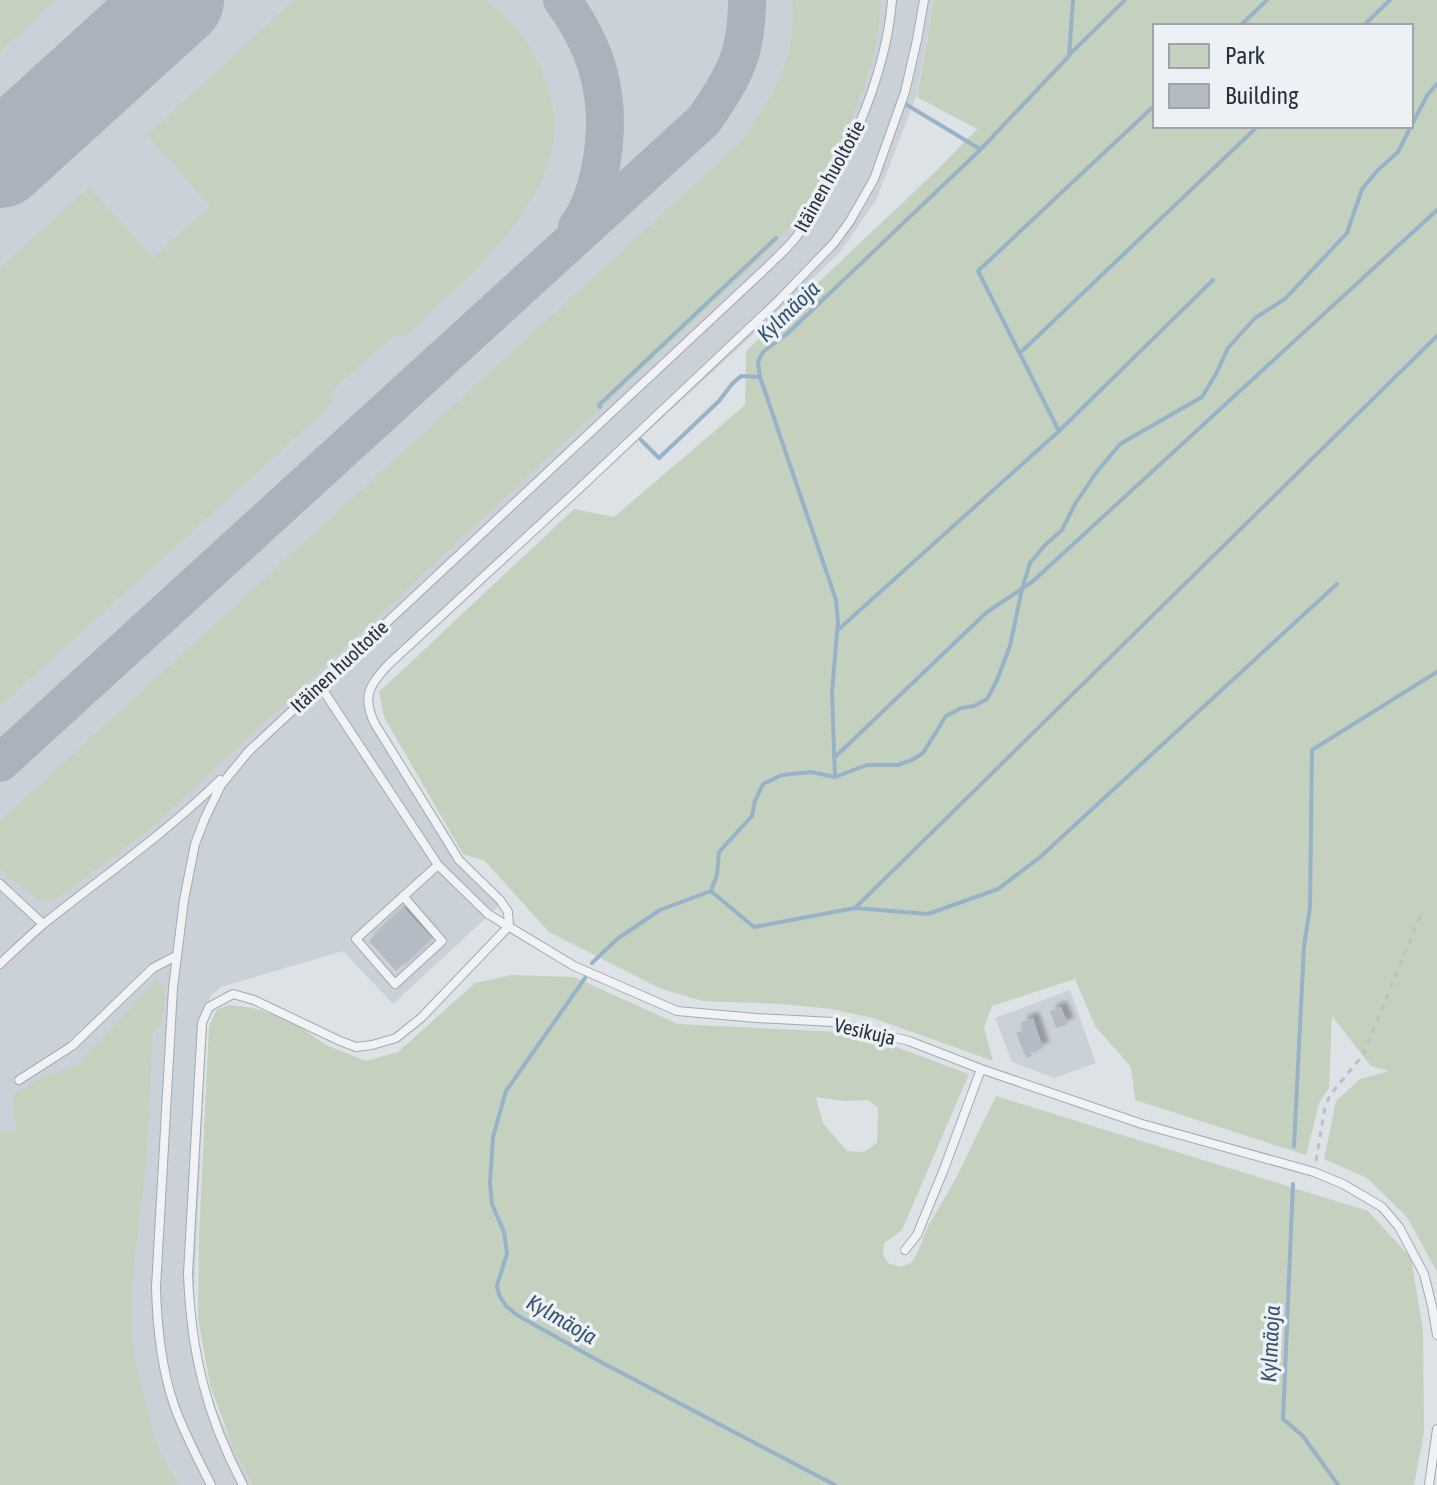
<svg xmlns="http://www.w3.org/2000/svg" width="1437" height="1485" font-family="'Asap Condensed',sans-serif">
  <style>
    .built { fill: #cbd1d9 }
    .green { fill: #c5d1bf; fill-rule: evenodd }
    .lines { fill: none; stroke-linecap: round; stroke-linejoin: round }
    .stream { stroke: #98b2c7; stroke-width: 4 }
    .taxiway { stroke: #aab2bc; stroke-width: 38 }
    .runway { stroke: #aab2bc; stroke-width: 94 }
    .building { fill: #b5bbc4; filter: url(#shadow) }
    .service-casing { stroke: #a3a9b1; stroke-width: 10 }
    .path { stroke: #bcc0c5; stroke-width: 3; stroke-dasharray: 6 6; stroke-linecap: butt }
    .service { stroke: #f0f2f5; stroke-width: 8 }
    .labels { text-anchor: middle; dominant-baseline: central; stroke-width: 7; stroke-linejoin: round; paint-order: stroke }
    .street-label { font-size: 20px; fill: #27313d; stroke: #edf1f5 }
    .water-label { font-size: 22px; font-style: italic; fill: #325370; stroke: #edf1f5 }
  </style>
  <defs>
    <filter id="shadow"><feDropShadow dx="6" dy="-6" stdDeviation="2" flood-color="#0004"/></filter>
  </defs>
  <rect width="100%" height="100%" fill="#dde2e7"/>
  <path class="built" d="M0,0H934L916,97L876,200L841,251L780,310L586,488L387,663L370,681L363,694L365,711L461,866L500,905L393,1004L343,951L221,987L211,996L208,1003L194,1291L195,1319L204,1372L218,1414L251,1485H0Z
    M1070,990L1096,1063L1055,1078L1012,1062L995,1018Z"/>
  <path class="green" d="M0,0H56L0,52Z
    M294,0H485C511,18 530,42 542,71C550,91 557,115 554,137C543,218 462,282 406,335L394,336L335,387L331,405L0,706V268L89,187L153,258L210,206L147,135Z
    M793,0H881C879,20 878,42 872,61C851,129 818,197 770,250L149,830L56,899L38,900L0,869V821L741,142C764,110 788,73 792,32C793,22 792,11 793,0Z
    M934,0H1437V1276L1436,1270L1407,1217L1367,1178L1324,1159L1336,1101L1360,1079L1389,1071L1371,1066L1332,1016L1329,1088L1319,1103L1306,1155L1135,1100L1131,1067L1095,1026L1075,979L992,1006L984,1028L993,1061L873,1018L831,1009L781,1004L702,1001L659,988L549,932L485,861L463,854L384,717L379,692L574,509L614,517L745,405L746,351L937,170L977,129L917,97ZM1155,26H1411V126H1155Z
    M511,975L574,977L678,1024L859,1033L969,1074L902,1230L884,1243L883,1254L888,1263L900,1267L911,1263L918,1252L927,1228L956,1178L996,1096L1368,1211L1411,1258L1423,1330L1424,1433L1414,1485H252L234,1450L210,1385L198,1318L199,1235L209,1026L217,1009L230,1005L253,1008L290,1020L326,1045L366,1061L398,1052L475,983ZM816,1097L845,1101L868,1100L878,1108L877,1143L864,1152L847,1151L823,1123Z
    M156,981L166,987L161,1025L153,1031L146,1165L132,1282V1347L156,1443L178,1485H0V1130L17,1133L12,1105L14,1094L44,1076L75,1067Z"/>
  <g class="lines">
    <path class="stream" d="M1240,26L1267,0
      M1363,26L1390,0
      M1070,54L1125,0
      M907,105L980,149
      M1411,126L1428,94L1437,84
      M1020,353L1258,126
      M600,407L599,405L776,238
      M1059,431L1213,280
      M641,440L659,458L719,401L732,384L741,376L760,377
      M839,629L1059,431L978,271L1155,105
      M834,758L987,612L1032,582L1437,210
      M835,777L832,692L838,622L836,600L760,377L758,362L763,352L788,333L980,150L1069,56L1073,0
      M712,892L754,927L855,908L1437,336
      M855,908L928,914L998,889L1039,858L1337,584
      M592,963L617,939L660,910L711,891L717,875L719,852L752,816L755,801L763,784L782,775L811,772L835,777L867,765H898L912,760L923,753L946,716L961,708L974,706L987,699L997,680L1010,646L1022,589L1030,563L1045,545L1062,530L1075,504L1096,473L1120,444L1202,397L1216,374L1228,348L1255,318L1285,299L1347,233L1362,189L1378,170L1398,152L1411,126
      M585,978L506,1091L493,1137L490,1183L492,1204L504,1232L507,1254L497,1285L499,1295L506,1306L517,1315L599,1361L835,1485
      M1294,1146L1304,946L1310,908L1312,750L1437,672
      M1293,1184L1283,1419L1303,1436L1338,1485"/>
    <path class="taxiway" d="M562,0C601,53 613,105 600,170C596,189 589,211 577,227
      M0,763L704,120C734,77 747,54 747,0"/>
    <path class="runway" d="M0,161L177,0"/>
  </g>
  <path class="building" d="M404,908L432,938L396,971L369,941Z
    M1061,1007L1068,1024L1056,1028L1050,1011Z
    M1033,1018L1043,1048L1031,1052L1032,1056L1026,1058L1016,1033L1024,1030L1021,1022Z"/>
  <g class="lines">
    <g class="service-casing">
      <path id="service" d="M319,684L438,865L488,914L574,966L677,1011L756,1018L833,1022L909,1041L981,1069L1142,1124L1314,1172L1343,1184L1382,1207L1399,1227L1424,1274L1432,1306L1437,1335
        M0,884L43,924
        M403,896L442,941L395,984L356,939L438,865
        M509,926L508,912L500,900L459,860L375,724C361,696 370,684 389,664L582,486L776,303L834,243L850,221L874,179L905,92L917,40L924,0
        M0,964C15,950 30,935 46,922C105,875 166,833 220,780
        M19,1080L72,1046L153,968L176,956
        M905,1250L917,1235L944,1169L981,1069
        M211,1485C198,1459 184,1433 174,1405C161,1367 157,1327 156,1287L173,988L184,900L195,844L205,818L221,785L248,752L763,271C774,260 787,249 797,236C843,172 886,79 892,0
        M243,1485C206,1415 191,1352 188,1274L202,1023L209,1007L233,994L254,1000L340,1041L356,1047L372,1045L396,1038L421,1018L509,926
        M1429,1485L1437,1429"/>
    </g>
    <path class="path" d="M1316,1161L1325,1107L1330,1095L1363,1055L1421,914"/>
    <use href="#service" class="service"/>
  </g>
  <g class="labels">
    <g class="street-label">
      <text transform="translate(829 176) rotate(-61)">Itäinen huoltotie</text>
      <text transform="translate(339 666) rotate(-43)">Itäinen huoltotie</text>
      <text transform="translate(865 1031) rotate(13)">Vesikuja</text>
    </g>
    <g class="water-label">
      <text transform="translate(788 311) rotate(-44)">Kylmäoja</text>
      <text transform="translate(562 1319) rotate(30)">Kylmäoja</text>
      <text transform="translate(1270 1344) rotate(-87)">Kylmäoja</text>
    </g>
  </g>
  <rect x="1153" y="24" width="260" height="104" fill="#edf1f5" stroke="#9ea4ab" stroke-width="2"/>
  <rect x="1169" y="44" width="40" height="24" fill="#c5d1bf" stroke="#9ea4ab" stroke-width="2"/>
  <text x="1225" y="64" font-size="24" fill="#27313d">Park</text>
  <rect x="1169" y="84" width="40" height="24" fill="#b5bbc4" stroke="#9ea4ab" stroke-width="2"/>
  <text x="1225" y="104" font-size="24" fill="#27313d">Building</text>
</svg>
